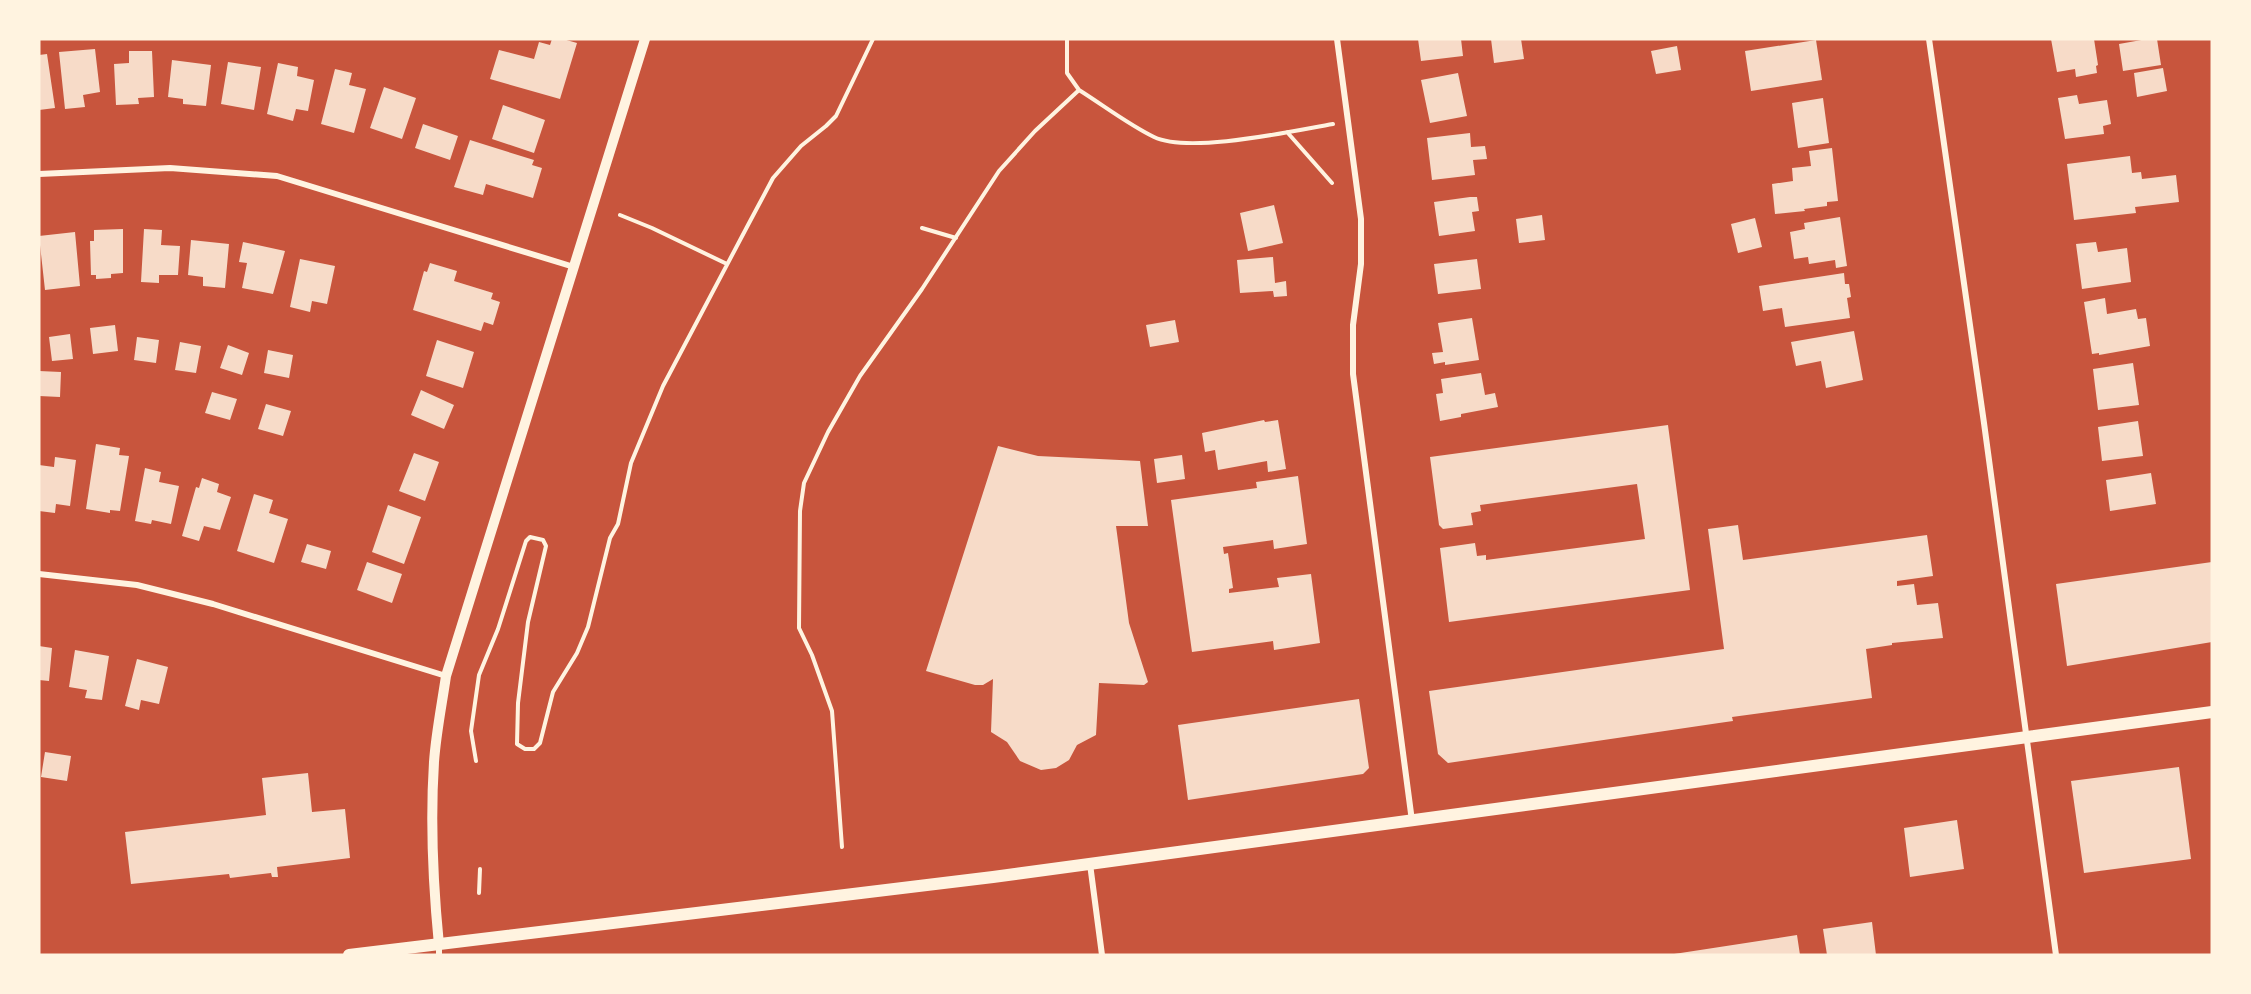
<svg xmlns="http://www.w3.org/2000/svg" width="2251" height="994" font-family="'PT Sans',sans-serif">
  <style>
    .building { fill: #f7dbc8 }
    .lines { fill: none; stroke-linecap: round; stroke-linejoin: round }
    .path { stroke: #fff3e0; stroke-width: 4 }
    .minor { stroke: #fff3e0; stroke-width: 6 }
    .tertiary { stroke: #fff3e0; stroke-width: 10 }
    .secondary { stroke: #fff3e0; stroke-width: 12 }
  </style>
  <rect width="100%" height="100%" fill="#c8553d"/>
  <path class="building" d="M552,39H563L577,43L560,99L490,79L499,50L534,59L539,42L550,45Z
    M1418,39H1461L1463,56L1421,61Z
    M1491,39H1521L1524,59L1494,63Z
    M2051,39H2094L2098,65L2096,66L2097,73L2076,77L2075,69L2057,72Z
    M2147,39H2157L2161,65L2123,71L2119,44Z
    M1816,40L1822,80L1751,91L1745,51Z
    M1677,46L1681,70L1656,74L1651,51Z
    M95,49L100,92L83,95L85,107L65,109L59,52Z
    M129,51H152L154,97L138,98L139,104L116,105L114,64L129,63Z
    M47,54L55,108L39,110V55Z
    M172,60L211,65L206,106L183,104V99L168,97Z
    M228,62L261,67L254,110L221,104Z
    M278,63L298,67L297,76L314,80L308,111L296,109L293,121L267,114Z
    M2163,68L2167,91L2137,97L2134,73Z
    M335,69L352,73L349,85L366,89L354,133L321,124Z
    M1458,73L1467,116L1430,123L1421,80Z
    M384,87L416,98L402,139L370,128Z
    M2077,95L2079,104L2107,100L2111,124L2103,126L2104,134L2065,139L2058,98Z
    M1823,98L1829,143L1798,148L1792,103Z
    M503,105L545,120L534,153L492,139Z
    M423,124L458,136L450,160L415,148Z
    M1470,133L1471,147L1485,146L1487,159L1473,160L1475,175L1432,180L1427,138Z
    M470,140L534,160L532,165L542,168L533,198L486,184L483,195L454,187Z
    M1832,148L1838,201L1827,202V206L1804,209L1805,211L1775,214L1772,184L1793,181L1792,168L1811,166L1809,151Z
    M2130,156L2132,173L2141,172L2142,179L2176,175L2179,202L2135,207L2136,213L2074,220L2067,164Z
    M1470,197H1477L1479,211L1472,212L1475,231L1439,236L1434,202Z
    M1274,205L1283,243L1248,251L1240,213Z
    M1542,215L1545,240L1519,243L1516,219Z
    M1840,217L1847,266L1836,268L1835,260L1809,264L1808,257L1794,259L1790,232L1805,229L1804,223Z
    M1755,218L1762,247L1738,253L1731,224Z
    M123,229V273L111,274V278L96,279V275H91L90,241H94V230Z
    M144,229L162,230L161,245L180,246L178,275H159V283L141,282Z
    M75,232L80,286L45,290L39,236Z
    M191,240L229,244L225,288L203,286V277L188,275Z
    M243,242L285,251L273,294L242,288L247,263L239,262Z
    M2096,242L2098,252L2127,248L2131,282L2082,289L2076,244Z
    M1273,257L1275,283L1286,281L1287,296L1274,297L1273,291L1240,293L1237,260Z
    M300,259L335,266L327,304L312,301L310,312L290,307Z
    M1477,259L1481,289L1438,294L1434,264Z
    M430,263L457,271L454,281L493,293L491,299L500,302L493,325L484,322L481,331L413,310L424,271L427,272Z
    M1844,273L1845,284H1849L1851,297L1847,298L1850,318L1785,327L1782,308L1763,311L1759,286Z
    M2105,298L2107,314L2136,309L2138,319L2146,318L2150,346L2099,355V353L2092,354L2084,302Z
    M1472,318L1479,360L1445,365V362L1434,364L1432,353L1443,352L1438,323Z
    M1175,320L1179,342L1150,347L1146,325Z
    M115,325L118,351L93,354L90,328Z
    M1854,331L1863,380L1826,388L1821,361L1796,366L1791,342Z
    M70,334L73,359L52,361L49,337Z
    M137,337L159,340L156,363L134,360Z
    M437,340L474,352L463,388L426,376Z
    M180,342L201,346L196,373L175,370Z
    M228,345L249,353L242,375L220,368Z
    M268,350L293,355L289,378L264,373Z
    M2133,363L2139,405L2098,410L2093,369Z
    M39,371L61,372L60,397L39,396Z
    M1481,373L1485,395L1495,393L1498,407L1461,414V417L1440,421L1436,394L1443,393L1441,379Z
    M421,390L454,405L444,429L411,415Z
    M212,392L237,399L230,420L205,413Z
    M266,404L291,411L283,436L258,429Z
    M1264,420L1265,422L1278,420L1286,469L1268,472L1267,461L1218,470L1215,450L1205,452L1202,433Z
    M2138,421L2143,456L2102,461L2098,427Z
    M1668,425L1690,590L1449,622L1440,548L1475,543L1477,556L1486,555V560L1645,539L1637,484L1480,505L1481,511L1471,513L1473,525L1443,529L1439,525L1430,457Z
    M96,444L120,448L119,455L129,456L120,511L110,510V513L86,509Z
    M998,446L1038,456L1140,461L1148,526H1116L1129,623L1148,682L1144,685L1099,683L1096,735L1077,745L1069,760L1056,768L1041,770L1020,761L1007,742L991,732L993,679L983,685H975L926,671Z
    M414,453L439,462L425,501L399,491Z
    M1182,455L1185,479L1157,483L1154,459Z
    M55,457L76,460L70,506L56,504L55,513L39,511V465L54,467Z
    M145,468L161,472L159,482L179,486L171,524L152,520L151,524L135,521Z
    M2151,473L2156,504L2110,511L2106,480Z
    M1298,476L1307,544L1274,549L1273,540L1223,547L1224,554L1228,553L1233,588L1229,589V593L1279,587L1277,578L1311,574L1320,643L1274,650L1273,641L1192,652L1171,500L1257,488L1256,482Z
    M202,478L219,484L217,492L231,497L220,530L204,526L199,541L182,536L196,487L199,488Z
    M254,494L273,500L269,513L288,519L274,563L237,551Z
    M388,505L421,517L404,564L372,552Z
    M1738,525L1743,560L1927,535L1933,576L1897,581V586L1914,584L1917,605L1938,603L1943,638L1892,643V645L1866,649L1872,698L1732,717L1733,721L1719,723L1448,763L1438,754L1429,691L1724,649L1708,529Z
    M307,544L331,551L326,569L301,562Z
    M367,562L402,574L392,603L357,590Z
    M2212,562V642L2067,666L2056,584Z
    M39,646L52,648L49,681L39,680Z
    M75,650L109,656L102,700L85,698L87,690L69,687Z
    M137,659L168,667L159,704L141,700L139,710L125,706Z
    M1359,699L1369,768L1363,774L1188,800L1178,725Z
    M45,752L71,756L67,781L41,777Z
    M2179,767L2191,859L2084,873L2071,781Z
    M308,773L312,812L345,809L350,858L277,867L278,877H272L271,873L230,878L229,874L131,884L125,832L266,815L262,778Z
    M1957,820L1964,869L1910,877L1904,828Z
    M1872,922L1876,955H1827L1823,929Z
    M1797,935L1800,955H1674V954Z"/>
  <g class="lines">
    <path class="path" d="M1079,90C1103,105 1129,125 1154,137C1189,154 1292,131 1333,124
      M1287,132L1332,183
      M620,215L652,228L727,264
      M922,228L956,238
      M476,761L471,731L479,675L498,629L526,541L530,537L543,540L546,546L528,622L518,703L517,744L525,749H534L540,743L553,692L577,653L588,627L610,538L618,524L631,463L663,386L748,225L773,178L801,146L826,126L836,116L873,39
      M842,847L832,711L812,655L799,628L800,511L804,483L828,432L860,376L922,289L999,171L1035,131L1079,90L1067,73V39
      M479,893L480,869"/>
    <path class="minor" d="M1337,39L1361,219V264L1353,325V374L1412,821
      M1929,39L1984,423L2056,955
      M39,174L170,168L277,176L574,267
      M39,574L137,585L213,604L446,676
      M1090,864L1102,955
      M439,945V955"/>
    <path class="tertiary" d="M439,945C433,884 430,824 434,762C436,733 442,704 446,676L645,39"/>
    <path class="secondary" d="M349,955L993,877L2212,712"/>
  </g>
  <rect width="2251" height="994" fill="none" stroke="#fff3e0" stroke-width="81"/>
</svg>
